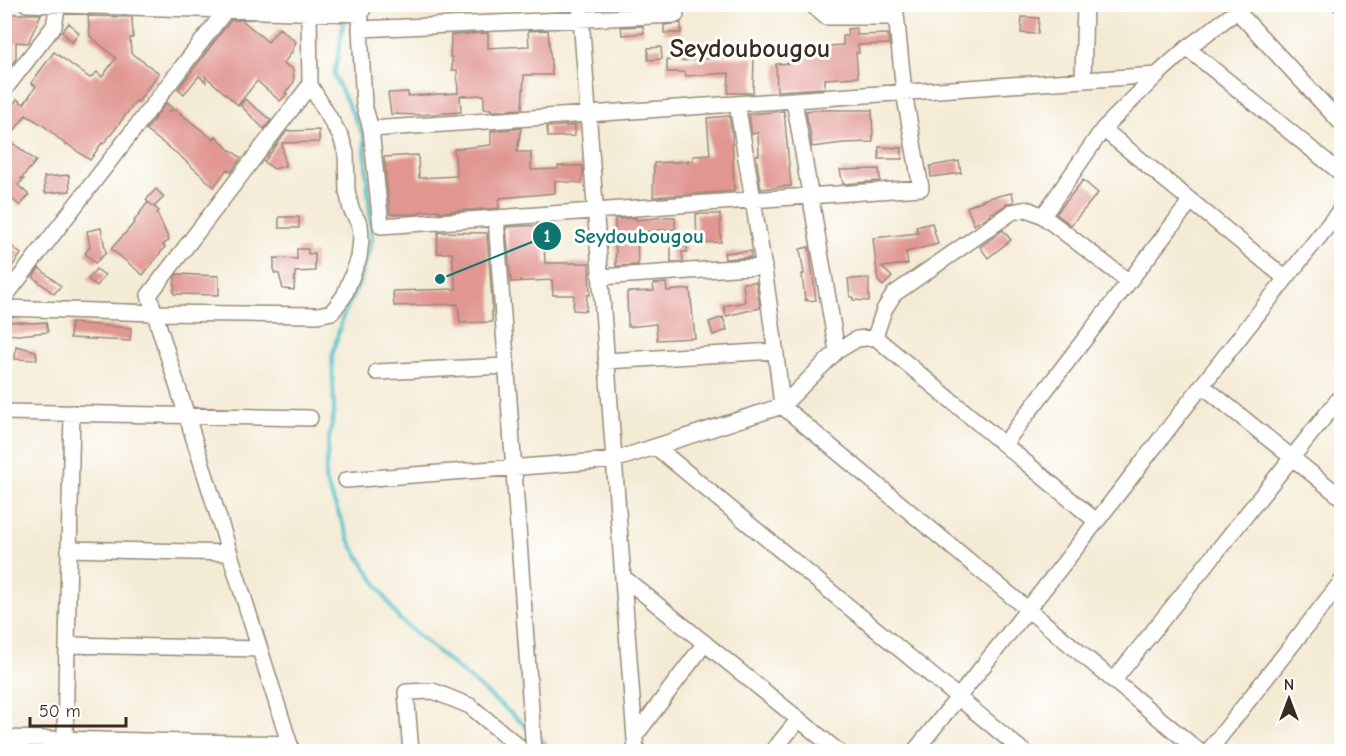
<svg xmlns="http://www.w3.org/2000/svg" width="1346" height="756" font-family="'Comic Neue',sans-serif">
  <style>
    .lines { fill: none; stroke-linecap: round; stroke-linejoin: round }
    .stream { stroke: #50bfc7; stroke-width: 4 }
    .building { fill: #e19691 }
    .minor-casing { stroke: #988a7a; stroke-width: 18 }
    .minor { stroke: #fff; stroke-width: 15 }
    .labels { text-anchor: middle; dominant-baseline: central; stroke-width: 6; stroke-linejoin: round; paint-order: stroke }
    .district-label { font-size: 26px; font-weight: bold; fill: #3b2a1e; stroke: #fff }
    .leader { fill: none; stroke: #0f766e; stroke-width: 2 }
    .callout-dot { fill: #0f766e; stroke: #fff; stroke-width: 2 }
    .mark-label { font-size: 18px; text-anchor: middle; font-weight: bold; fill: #fff }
    .callout-label { font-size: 21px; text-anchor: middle; font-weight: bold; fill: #0f766e; stroke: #fff; stroke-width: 6; stroke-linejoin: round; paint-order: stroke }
  </style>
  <rect width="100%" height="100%" fill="#fff"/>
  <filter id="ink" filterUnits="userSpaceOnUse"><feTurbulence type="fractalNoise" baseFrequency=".0167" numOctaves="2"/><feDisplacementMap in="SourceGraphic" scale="12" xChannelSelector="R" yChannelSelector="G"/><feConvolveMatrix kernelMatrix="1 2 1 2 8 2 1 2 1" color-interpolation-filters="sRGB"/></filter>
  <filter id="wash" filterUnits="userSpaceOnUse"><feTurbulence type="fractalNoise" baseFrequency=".008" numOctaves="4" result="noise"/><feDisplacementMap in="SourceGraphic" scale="24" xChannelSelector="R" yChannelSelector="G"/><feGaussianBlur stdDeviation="1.35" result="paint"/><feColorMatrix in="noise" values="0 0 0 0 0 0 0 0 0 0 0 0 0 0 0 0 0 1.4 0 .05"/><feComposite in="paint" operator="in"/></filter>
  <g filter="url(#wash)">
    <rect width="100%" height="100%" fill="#f4ebd5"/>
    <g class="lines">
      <path class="stream" d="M344,16L340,45L334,75L364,137L372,239L360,281L342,319L332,357L334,412L328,444L325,480L352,546L399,619L527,727
        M538,736L553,752"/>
    </g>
    <g id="blocks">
      <path class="building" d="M4,14H41L28,43L16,42V58L13,63H4Z
        M88,16L132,17L133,38H130L131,53L159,73L138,102L136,101L113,132L103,144L102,143L90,160L67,144L66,145L43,125L26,115L8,139L36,161L21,179H24L18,185L29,195L20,206L4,192V118L17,99L24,104L36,86L31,83L54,52L90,78L97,72L102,77L116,58L90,36Z
        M1022,17L1039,18L1038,34L1021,33Z
        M231,20H242L268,42L279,28L296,42L292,52L283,64L293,69L294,82L285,93L287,94L280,101L257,81L238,105L205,76L206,82L199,76L184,94L178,89Z
        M69,23L79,33L72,42L62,32Z
        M681,23V33H664V25Z
        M643,26L644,33L622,35L621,27Z
        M857,28V35L888,34L889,44L858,45L859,53H856L858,77L825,79V88L777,91L776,64L796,63L795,53L829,51V46L843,45V36H848L847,29Z
        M548,30L552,75H524L522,109L491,111V109H484V95L460,96L461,112L419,115L391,114L388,93L408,92V96L458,93L457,70H452V57H450L451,35L488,33V48L529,46L528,31Z
        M661,47L662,59L648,60V48Z
        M729,57L754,58L753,93H728L729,73L686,76L685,72H667V60H681V61Z
        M245,99L271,120L264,129L240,105Z
        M166,103L172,108L169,111L176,110L213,139L216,136L230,151L231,150L241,158L231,172L227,169L214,187L180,156L146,130Z
        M817,110H872L873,142L843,143L812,147L809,125H808L806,111Z
        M784,111L791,186L761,189L756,155H759L758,133L752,134L749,114Z
        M729,116L732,135L734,191L653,197L654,163L693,161V156L710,155L707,118Z
        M575,125V136L548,137L547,127Z
        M521,128L517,152H531V170L558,169V166H582L583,171L582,183L555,181V193L500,198V200H499V208L439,212V210L419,212V214H390L384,157L418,155L419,178L457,176L454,149L491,145V131Z
        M319,130V142L282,143L285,166L274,169L264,162L287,131Z
        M879,147L902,148V159H879Z
        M959,161L961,173L931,177L930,166Z
        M879,169L880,181L843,184L840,170Z
        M69,175L70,191L45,193L44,177Z
        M1083,180L1098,193L1071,225L1056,214Z
        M156,189L164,197L154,207L146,200Z
        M1012,193L1014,202L1007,204L995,212L990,213L991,215L974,225L967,207L988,198Z
        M148,202L159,211L157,213L169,240L163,245L165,247L143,275L111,249L135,222L134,221Z
        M696,214H720L721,242L697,243Z
        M279,217H299V228H279Z
        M667,217H675V229L637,232L638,265L616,266L615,219L636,218V220Z
        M932,223L938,244L906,252L908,264L882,267L892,277L883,286L878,281L873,238L918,233L916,227Z
        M543,225L545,263H589L590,295H587L586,311L573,310L574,295H553L552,280L511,282L506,227Z
        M101,228L106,253L95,263L85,253L90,247L87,231Z
        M1003,230L1011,240L988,258L980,247Z
        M438,232L487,233L492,301V322L460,323L458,304L394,306L393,291L456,289L452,253H437Z
        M4,240L21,254L4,278Z
        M671,242H687V252H682L683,262H671Z
        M809,247L816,300L807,301V299L805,300L802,274H804L800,249Z
        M297,249H308V254L315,253V271L295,272L294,290L283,289L279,274L274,273V258L297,259Z
        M751,251V257L725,259L724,253Z
        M39,268L61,286L54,294L33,277Z
        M96,269L105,275L97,286L88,279Z
        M177,274L219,276V295L174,294L175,276Z
        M869,278V301L853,300V297H850L848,279Z
        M756,282L760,308L726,316L724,306L745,302L743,283Z
        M666,283L667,291L690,289L695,338L657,340L656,324L628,327L627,292L654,291L653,284Z
        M723,317L727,330L713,335L709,322Z
        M4,321L33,323L46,322L48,332L19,335L4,334Z
        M71,323L131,328L130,341L70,338Z
        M16,346L36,351L37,360L15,359Z"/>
    </g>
  </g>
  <g filter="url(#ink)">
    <use href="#blocks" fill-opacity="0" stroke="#988a7a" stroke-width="1.5"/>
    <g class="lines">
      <g class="minor-casing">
        <path id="minor" d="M27,4L361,14
          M365,4L361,14L360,29L364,105L371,129L381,226L921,188L904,92L895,4
          M580,4L636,752
          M811,4L826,17H896
          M1235,4L1237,11L1342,124
          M1340,4L1342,6
          M360,29L676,15
          M1187,48L1342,174
          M1083,80L1085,4
          M4,90L54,26L58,4
          M794,100L837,351
          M737,104C754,205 771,305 782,406L1200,752
          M371,129L1157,75
          M1103,129L1285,278
          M1043,216L1103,129L1157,75L1187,48L1237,11L1240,4
          M496,218L534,752
          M600,277L764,266
          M4,298L226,10
          M4,308L155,313L318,315L332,312L344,296L359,258L361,239L360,225L351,209L347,191L346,153L341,137L310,85
          M875,337L884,310L894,294L1012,212L1027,209L1043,216L1129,282
          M606,361L776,351
          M377,372L507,366
          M1202,385L1342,498
          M4,412L310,418
          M1004,444L1191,201
          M656,447L1024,752
          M346,480L614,460L782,406L837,351L857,339L875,337L1096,521
          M69,549L230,553
          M623,577L839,752
          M67,645L260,649
          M1114,680L1342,395
          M635,736L705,643
          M4,738L290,744
          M65,739L72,413
          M292,752L149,295L310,85L309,13
          M411,752L406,692L433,691L470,706L517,745L521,752
          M772,752L799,719
          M914,752C1060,573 1197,388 1342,208
          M1208,752L1342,581"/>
      </g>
      <use href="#minor" class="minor"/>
    </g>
  </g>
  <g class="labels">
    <g class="district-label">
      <text x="750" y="49">Seydoubougou</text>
    </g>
  </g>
  <path class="leader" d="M440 279L547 236"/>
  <g class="callout-dot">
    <circle cx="440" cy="279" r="6"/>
    <circle cx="547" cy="236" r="15"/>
  </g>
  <g class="mark-label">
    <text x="547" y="242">1</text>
  </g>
  <g class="callout-label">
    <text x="639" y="243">Seydoubougou</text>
  </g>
  <rect width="1346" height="756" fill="none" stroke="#fff" stroke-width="24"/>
  <g transform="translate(1289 699)" stroke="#ffffff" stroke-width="4.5" paint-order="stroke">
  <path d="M0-4.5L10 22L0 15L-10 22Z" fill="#3b2a1e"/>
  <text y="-9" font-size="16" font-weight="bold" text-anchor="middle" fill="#3b2a1e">N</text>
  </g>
  <path d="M30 717v9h96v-9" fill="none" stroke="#3b2a1e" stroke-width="3"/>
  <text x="39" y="717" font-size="18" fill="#3b2a1e" stroke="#ffffff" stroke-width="4.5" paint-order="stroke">50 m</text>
</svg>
